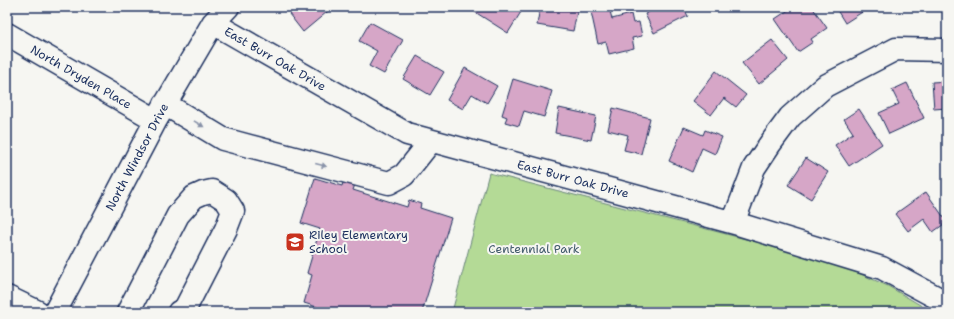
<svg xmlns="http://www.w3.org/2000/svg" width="954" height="319" font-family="'Shantell Sans',sans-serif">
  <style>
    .green { fill: #b4da96; stroke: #68847a }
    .building { fill: #d6a6c7; stroke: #1b2f5e }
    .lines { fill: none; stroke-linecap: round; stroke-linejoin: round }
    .minor-casing { stroke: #1b2f5e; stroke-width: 25 }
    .minor { stroke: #f6f6f2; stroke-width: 22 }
    .oneway { fill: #8892a8 }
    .labels { text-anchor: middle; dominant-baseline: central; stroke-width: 4; stroke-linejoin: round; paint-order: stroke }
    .street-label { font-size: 12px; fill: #1b2f5e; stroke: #f6f6f2 }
    .poi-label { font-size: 12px; fill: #1b2f5e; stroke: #f6f6f2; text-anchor: start }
    .park-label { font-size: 12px; fill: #415a6c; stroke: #f6f6f2 }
  </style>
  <rect width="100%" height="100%" fill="#f6f6f2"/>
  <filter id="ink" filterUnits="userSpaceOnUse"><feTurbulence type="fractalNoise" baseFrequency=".025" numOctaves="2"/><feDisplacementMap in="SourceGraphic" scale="8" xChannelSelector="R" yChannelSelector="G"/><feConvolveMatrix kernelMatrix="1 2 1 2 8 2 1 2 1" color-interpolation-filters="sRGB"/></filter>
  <g filter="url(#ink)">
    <path class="green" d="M489,173L831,261L888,286L932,312H452Z"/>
    <path class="building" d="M298,7H333L303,32L289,14Z
      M479,7H524L508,33L475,12Z
      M540,7H578L573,31L537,25Z
      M590,7H609L612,19L631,14L633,23L639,22L642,36L632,38L634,48L609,54L606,42L598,44Z
      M658,7H683L688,16L654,33L645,14Z
      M793,7H812L827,28L811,39L813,42L798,52L775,19Z
      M835,7H870L845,23Z
      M370,22L403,40L384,74L369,66L377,51L359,41Z
      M772,40L788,60L759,84L742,63Z
      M417,56L444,72L430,95L403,79Z
      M465,68L497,86L487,103L472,94L463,109L447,100Z
      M716,71L746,95L736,107L724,98L711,115L693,101Z
      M513,79L552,91L544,117L524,111L519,126L505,122L507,117L502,115Z
      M947,81V108L934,109L932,82Z
      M907,83L924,118L889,134L879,113L899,104L892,90Z
      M559,108L596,116L591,140L555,133Z
      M613,108L650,118L641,154L624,150L628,135L608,130Z
      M859,109L882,144L849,166L835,145L853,133L844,119Z
      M684,127L703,135L705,130L722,137L715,154L702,148L692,172L669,161Z
      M806,158L828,172L811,199L788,185Z
      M315,178L342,186L344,179L356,182L353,190L407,207L409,200L421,204L420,208L451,218L422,312H315L317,307L304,303L312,275L307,273L320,229L301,223Z
      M926,192L947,222L933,232L924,219L908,231L895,214Z"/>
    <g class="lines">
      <g class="minor-casing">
        <path id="minor" d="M213,23L407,134L738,224L882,268L947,303
          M7,34L156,120
          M165,104L223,139L389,183L404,175L431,141
          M738,224L736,215L754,168L770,144L790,117L825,86L896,49L947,50
          M7,297L38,312
          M55,312L156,120L213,23L228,7
          M128,312L178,215L194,197L203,193L212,191L226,200L233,211L226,229L185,309L179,312"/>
      </g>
      <use href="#minor" class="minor"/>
    </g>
    <defs><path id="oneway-solid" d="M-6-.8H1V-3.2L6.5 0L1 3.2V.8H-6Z"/></defs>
    <g class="oneway">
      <use href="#oneway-solid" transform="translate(199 124) rotate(31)"/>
      <use href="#oneway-solid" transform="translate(321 165) rotate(15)"/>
    </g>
  </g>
  <defs>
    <g id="school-square" transform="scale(1)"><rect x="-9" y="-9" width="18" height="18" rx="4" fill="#c8321e" stroke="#f6f6f2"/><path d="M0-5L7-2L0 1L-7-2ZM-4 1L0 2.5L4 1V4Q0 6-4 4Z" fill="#fff"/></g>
  </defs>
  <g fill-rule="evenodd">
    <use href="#school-square" x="295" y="242"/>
  </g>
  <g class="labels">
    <g class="street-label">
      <text transform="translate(275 59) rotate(30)">East Burr Oak Drive</text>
      <text transform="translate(81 77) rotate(30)">North Dryden Place</text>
      <text transform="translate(137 157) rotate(-62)">North Windsor Drive</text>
      <text transform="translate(573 179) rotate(15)">East Burr Oak Drive</text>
    </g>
    <g class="poi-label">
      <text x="309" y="235">Riley Elementary<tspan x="309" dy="14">School</tspan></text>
    </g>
    <g class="park-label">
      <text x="534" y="249">Centennial Park</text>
    </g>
  </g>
  <rect width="954" height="319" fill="none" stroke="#f6f6f2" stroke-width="24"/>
  <rect x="12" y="12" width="930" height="295" fill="none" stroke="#1b2f5e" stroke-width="1.5" filter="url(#ink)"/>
</svg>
